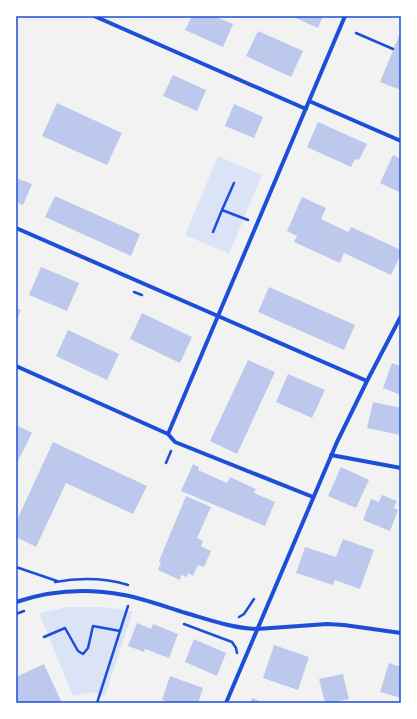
<svg xmlns="http://www.w3.org/2000/svg" width="417" height="719" font-family="Rubik,sans-serif">
  <style>
    .green { fill: #dbe4f7 }
    .building { fill: #bdc9ec }
    .lines { fill: none; stroke-linecap: round; stroke-linejoin: round }
    .path { stroke: #1d4ed8; stroke-width: 2.5 }
    .minor { stroke: #1d4ed8; stroke-width: 4 }
    .neatline { fill: none; stroke: #1d4ed8; stroke-width: 1.5 }
  </style>
  <rect width="100%" height="100%" fill="#f2f2f2"/>
  <path class="green" d="M218,156L262,175L229,254L185,235Z
    M68,607H103L133,611L105,696L93,692L73,696L39,613Z"/>
  <path class="building" d="M192,16H214L233,24L223,47L185,30Z
    M291,16H323L318,28Z
    M258,31L303,51L291,77L246,56Z
    M401,31V90L380,82Z
    M173,75L206,90L197,111L163,96Z
    M57,103L122,133L107,165L42,136Z
    M234,104L263,117L254,138L225,126Z
    M318,122L367,144L359,160L355,159L351,167L307,147Z
    M393,155L401,159V193L380,183Z
    M16,178L32,184L23,205L16,202Z
    M55,196L140,234L131,256L45,217Z
    M302,197L326,208L321,219L348,232L351,227L401,250V254L391,275L344,253L340,263L294,242L297,236L287,231Z
    M41,267L79,283L67,311L29,295Z
    M269,287L355,325L344,350L258,312Z
    M16,308L21,310L16,322Z
    M142,313L192,337L180,363L130,339Z
    M68,330L119,354L107,380L56,356Z
    M248,360L275,372L237,454L210,441Z
    M392,363L401,366V395L383,388Z
    M288,374L325,390L312,418L276,402Z
    M373,402L401,408L400,435L367,428Z
    M16,425L32,433L16,465Z
    M53,442L147,486L133,514L66,483L36,547L16,537V522Z
    M193,464L199,467L198,470L227,483L230,477L256,489L254,493L275,502L265,526L181,491Z
    M341,467L369,480L356,508L328,496Z
    M382,495L397,501L394,508L398,510L390,531L363,520L371,499L379,502Z
    M186,496L211,507L197,538L203,541L201,546L211,551L204,567L198,565L193,576L188,573L187,577L181,575L180,580L158,570L161,562L159,561Z
    M343,539L374,550L360,589L335,580L333,585L296,573L305,547L336,557Z
    M137,623L151,629L153,624L178,634L169,658L145,649L144,652L128,646Z
    M194,639L226,653L217,676L185,662Z
    M274,645L309,657L298,690L263,678Z
    M389,663L401,667V698L380,692Z
    M44,664L62,703H16V677Z
    M343,674L349,699L330,703H325L319,679Z
    M170,676L203,688L198,703H170L162,700Z
    M252,698L264,703H250Z"/>
  <g class="lines">
    <path class="path" d="M356,33L393,49
      M222,210L234,183
      M213,232L222,210L248,220
      M134,292L142,295
      M166,463L171,451
      M16,567L57,581
      M55,582C78,578 105,578 128,585
      M16,614L24,611
      M239,617L244,614L254,599
      M184,624L232,642L236,648L237,653
      M44,637L65,628L78,651L83,654L88,648L93,626L120,631
      M97,703L128,606"/>
    <path class="minor" d="M94,16L306,109
      M309,101L401,141
      M16,228L367,381
      M16,366L168,434L175,442L313,497
      M168,434L345,16
      M331,455L401,468
      M16,602C51,590 88,588 124,595C145,599 166,607 186,613C210,620 232,628 257,629L327,624L344,625L401,633
      M226,703L337,442L367,381L401,316"/>
  </g>
  <rect width="417" height="719" fill="none" stroke="#ffffff" stroke-width="34"/>
  <rect x="17" y="17" width="383" height="685" class="neatline"/>
</svg>
